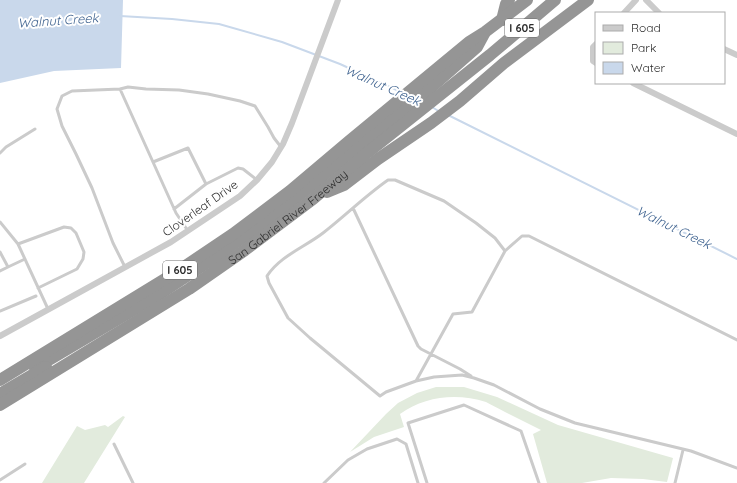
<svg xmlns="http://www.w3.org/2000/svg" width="737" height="483" font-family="Quicksand,sans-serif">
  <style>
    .green { fill: #e2ebdd }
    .water { fill: #c9d8eb }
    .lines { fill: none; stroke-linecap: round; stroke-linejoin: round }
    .stream { stroke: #c9d8eb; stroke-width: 2 }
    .lane { stroke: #cbcbcb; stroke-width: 3 }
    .street { stroke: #cbcbcb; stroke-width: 6 }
    .highway { stroke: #959595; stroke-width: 12 }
    .labels { text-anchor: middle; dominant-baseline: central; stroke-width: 4; stroke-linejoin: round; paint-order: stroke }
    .shield { fill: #fff; stroke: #6d6d6d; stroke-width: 1 }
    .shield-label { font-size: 11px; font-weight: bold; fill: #2e2e2e }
    .street-label { font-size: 12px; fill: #2e2e2e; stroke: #fff }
    .water-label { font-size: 13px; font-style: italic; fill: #3e628f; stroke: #fff }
  </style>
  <rect width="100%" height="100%" fill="#fff"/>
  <path class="green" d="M436,387H464L497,397L558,425L673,458L667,482L643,479L611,478L582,483H547L533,434L541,430C529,424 517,418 505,412C499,409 492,405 486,402C457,393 425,396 400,414L404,427L374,437L350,452L386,414L398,403L417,393Z
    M123,416L125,417L84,483H42L77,426L85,430L105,425L108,427Z"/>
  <path class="water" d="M0,0H123L121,68L54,71L0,83Z"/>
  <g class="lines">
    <path class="stream" d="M120,16L172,19L219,24L282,42L340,64L401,92
      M432,107L440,112
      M448,115L737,259"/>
    <path class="lane" d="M120,89L128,87L146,89L179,90L208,94L240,101L255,106L268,127L274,138L281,147
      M0,153L6,147L35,129
      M153,162L188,148L206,184
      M353,208L418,346L421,349L460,369L471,376
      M174,209L206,184L238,168L243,169L257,180
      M0,222L18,244L48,309
      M18,244L64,227L71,228L76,233L84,252L83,259L77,269L38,288
      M505,251L495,238L476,223L444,201L395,180H388C365,196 345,216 323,233C305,247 280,256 267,276L269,283L288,318L310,338L380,396L386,392L416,381L434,377L462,375L474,378L494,385L540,409L575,423L691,451L737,468
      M0,252L8,267L25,259
      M125,267L113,243L92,188L76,154L62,126L57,109L62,96L72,91L120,89L176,213L188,231
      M0,271L8,267
      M0,311L36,296
      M416,381L453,314L472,312L505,251L522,236H529L737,340
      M114,444L133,483
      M0,480L25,464
      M324,483L348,460L367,449L397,439L406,444L418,483
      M427,483L408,423L464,405L521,431L539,483
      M675,483L683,450"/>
    <path class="street" d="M646,0L659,13
      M624,13L636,0
      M596,44L593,47V61L596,63
      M724,49L737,55
      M633,83L737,134
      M0,336L171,242L240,196L257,180L272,162L283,144L292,123L338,0"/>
    <g class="highway">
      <path d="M502,20L506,4L509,0"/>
      <path d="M327,192L344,185L378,159L431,123L460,101L504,63L588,0"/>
      <path d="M35,368L155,297L214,258L262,224L311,186L357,147L419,98L477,47L484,34"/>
      <path d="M0,380L178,271L233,234L290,191L348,142L469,42L485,32L527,0"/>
      <path d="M0,394L46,367"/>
      <path id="s1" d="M0,405L189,289L245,250L313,199L367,153L490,55L555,0"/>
    </g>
  </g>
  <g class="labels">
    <g class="shield">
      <rect x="505" y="19" width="34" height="18" rx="3"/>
      <rect x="163" y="261" width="34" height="18" rx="3"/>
    </g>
    <g class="shield-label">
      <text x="522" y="28">I 605</text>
      <text x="180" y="270">I 605</text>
    </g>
    <g class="street-label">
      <text transform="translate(200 208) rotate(-35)">Cloverleaf Drive</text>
      <text stroke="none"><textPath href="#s1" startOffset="344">San Gabriel River Freeway</textPath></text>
    </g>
    <g class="water-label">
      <text transform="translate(58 20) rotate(-4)">Walnut Creek</text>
      <text transform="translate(383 85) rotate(24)">Walnut Creek</text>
      <text transform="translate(674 227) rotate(26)">Walnut Creek</text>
    </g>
  </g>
  <rect x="595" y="12" width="130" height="72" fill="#ffffff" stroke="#ababab"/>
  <rect x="603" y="25" width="20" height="6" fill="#cbcbcb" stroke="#ababab"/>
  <text x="631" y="32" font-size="12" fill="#2e2e2e">Road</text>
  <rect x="603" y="42" width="20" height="12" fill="#e2ebdd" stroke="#ababab"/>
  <text x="631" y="52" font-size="12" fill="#2e2e2e">Park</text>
  <rect x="603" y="62" width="20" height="12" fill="#c9d8eb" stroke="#ababab"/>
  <text x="631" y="72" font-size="12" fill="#2e2e2e">Water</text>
</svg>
